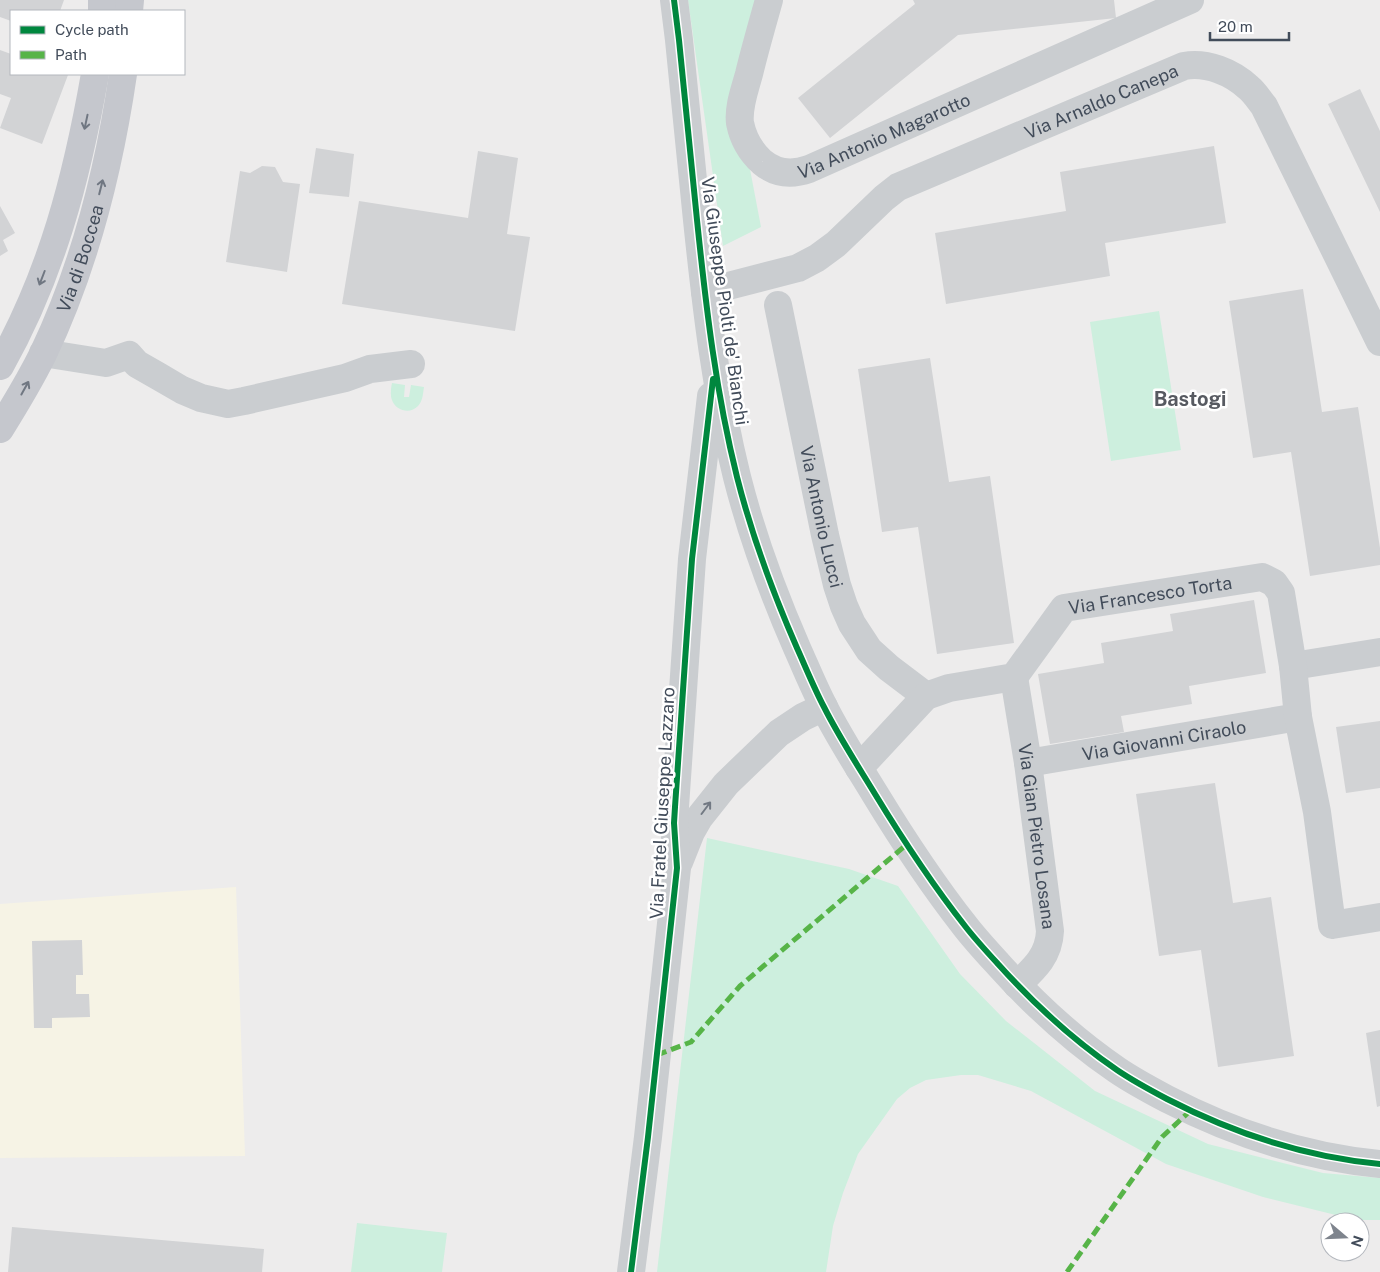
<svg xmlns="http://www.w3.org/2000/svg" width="1380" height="1272" font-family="'Public Sans',sans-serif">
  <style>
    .commercial { fill: #f6f3e5 }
    .green { fill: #cdefde }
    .building { fill: #d2d3d5 }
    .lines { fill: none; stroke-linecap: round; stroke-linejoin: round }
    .minor { stroke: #cacdd0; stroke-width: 28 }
    .major { stroke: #c5c7cd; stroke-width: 28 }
    .quiet { stroke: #57b448; stroke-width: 5; stroke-dasharray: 10 5; stroke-linecap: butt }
    .cycleway-casing { stroke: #fff; stroke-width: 9 }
    .cycleway { stroke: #00873e; stroke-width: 6 }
    .oneway { stroke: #707782 }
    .oneway2 { stroke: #727983 }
    .labels { text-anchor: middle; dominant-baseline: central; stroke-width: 5; stroke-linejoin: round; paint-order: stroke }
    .street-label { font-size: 18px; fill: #424c5a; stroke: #fff }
    .quarter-label { font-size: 20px; font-weight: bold; fill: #575a61; stroke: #fff }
  </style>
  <rect width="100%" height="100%" fill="#edecec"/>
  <path class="commercial" d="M236,887L245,1156L0,1158V904Z"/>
  <path class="green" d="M688,0H758L743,42L737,101L761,227L723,246Z
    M1159,311L1181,450L1111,461L1090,322Z
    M392,383L405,385L404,397H409L411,385L424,387C423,393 423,401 418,406C410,415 395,410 392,400C390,395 391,388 392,383Z
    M707,838L849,869L898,886L960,974L1006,1021L1095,1091L1208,1144L1323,1173L1380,1178V1220H1356L1263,1197L1166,1164L1031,1091L978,1075H961L926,1080L910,1088L897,1099L858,1154L843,1193L833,1226L826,1272H657Z
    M357,1223L447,1233L442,1272H351Z"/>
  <path class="building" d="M0,0H64L60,11H11V21L0,17Z
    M913,0H1114L1116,18L958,35L830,138L798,98L915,4Z
    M0,50L11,54V74H64L68,75L42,144L0,128L11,98L0,94Z
    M1360,89L1380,131V212L1328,104Z
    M1214,146L1226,223L1105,243L1110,276L946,304L935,233L1066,211L1060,172Z
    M316,148L354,154L349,197L309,193Z
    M478,151L518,158L507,234L530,237L515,331L342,304L359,201L468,218Z
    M262,166L275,167L283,182L300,184L287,272L226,262L240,171L250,173Z
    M0,206L15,233L3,240L8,251L0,256Z
    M1303,289L1322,412L1358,407L1380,548V565L1310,576L1291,452L1253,458L1229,301Z
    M930,358L949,482L990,476L1014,643L937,654L918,527L882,532L858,369Z
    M1254,600L1266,673L1189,686L1192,704L1121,716L1124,732L1050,744L1038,674L1104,663L1101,643L1173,631L1170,614Z
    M1380,721V788L1346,793L1336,727Z
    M1215,783L1233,903L1271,897L1294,1056L1218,1067L1201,950L1159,956L1136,794Z
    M82,940L83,975H76V994H89L90,1017L52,1018V1028H34L32,941Z
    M1380,1030V1106L1377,1107L1366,1033Z
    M12,1227L264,1249L262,1272H8Z"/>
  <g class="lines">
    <g class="minor">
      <path d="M674,0L679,40C685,100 691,160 697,220C706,307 716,393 737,477C752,536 773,593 797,648C806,668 814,688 824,707C839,737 858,766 875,794C903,840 932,884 965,926C975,939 987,952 998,964C1034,1004 1073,1040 1117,1070C1133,1081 1150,1090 1167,1099C1233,1133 1306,1157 1380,1164"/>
      <path id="s1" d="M769,0C762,25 755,49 749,74C745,89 738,107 740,123C743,138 751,152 762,162C776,174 792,175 809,169L1190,0"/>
      <path id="s2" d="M705,292L798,268L817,258L836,244L884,198L898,187L1184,66C1207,62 1232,72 1249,88C1255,93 1259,100 1264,106L1380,342"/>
      <path id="s3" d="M778,305L825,535L837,585L844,606L852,624L869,650L889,668L926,696"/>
      <path d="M43,353L106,363L129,355L137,364L158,376L182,390L201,398L228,404L244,401L345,378L370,369L411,364"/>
      <path d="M1293,666L1380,652"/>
      <path id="s4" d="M1014,677L1028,763L1050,931C1049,956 1034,969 1017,985"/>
      <path id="s5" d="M1028,763L1298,717"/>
      <path id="s6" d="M859,768L926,696L949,688L1014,677L1064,608L1262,577L1274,583L1281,593L1293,666L1298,717L1317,812L1332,925L1380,917"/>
      <path d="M679,862L691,832L699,818L726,784L779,733L803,717L824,707"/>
      <path d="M631,1272L648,1137L677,868L674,823L675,807L692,559L711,396"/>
    </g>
    <g class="major">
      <path d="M102,11V0"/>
      <path d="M129,11L130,0"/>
      <path d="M0,366C52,274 77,177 95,74"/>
      <path id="s7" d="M0,429C15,405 30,380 43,354C85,266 109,170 123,74"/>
    </g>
    <path class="quiet" d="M657,1055L691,1042L740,986L906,845
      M1067,1272L1162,1137L1190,1111"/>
    <g class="cycleway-casing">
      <path id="cycleway" d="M674,0L679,40C685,100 691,160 697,220C706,307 716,393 737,477C752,536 773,593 797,648C806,668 814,688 824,707C839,737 858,766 875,794C903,840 932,884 965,926C975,939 987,952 998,964C1034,1004 1073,1040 1117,1070C1133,1081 1150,1090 1167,1099C1233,1133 1306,1157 1380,1164
        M631,1272L648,1137L677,868L674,823L675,807L692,559L713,379"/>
    </g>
    <use href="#cycleway" class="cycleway"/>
  </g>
  <defs><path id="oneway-shaft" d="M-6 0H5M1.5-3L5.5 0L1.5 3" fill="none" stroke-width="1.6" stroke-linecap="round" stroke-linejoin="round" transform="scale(1.25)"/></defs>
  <g class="oneway">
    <use href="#oneway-shaft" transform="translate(86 122) rotate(102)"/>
    <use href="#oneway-shaft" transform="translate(101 187) rotate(-76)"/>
    <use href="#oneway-shaft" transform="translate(42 278) rotate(111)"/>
    <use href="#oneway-shaft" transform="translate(25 388) rotate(-61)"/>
  </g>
  <use class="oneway2" href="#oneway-shaft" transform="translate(706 808) rotate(-53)"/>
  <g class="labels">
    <g class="street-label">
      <text stroke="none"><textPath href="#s2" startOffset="446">Via Arnaldo Canepa</textPath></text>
      <text stroke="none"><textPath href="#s1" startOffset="304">Via Antonio Magarotto</textPath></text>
      <text stroke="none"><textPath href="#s7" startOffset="189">Via di Boccea</textPath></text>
      <text transform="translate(725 301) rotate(82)">Via Giuseppe Piolti de' Bianchi</text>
      <text stroke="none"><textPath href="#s3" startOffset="216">Via Antonio Lucci</textPath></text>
      <text stroke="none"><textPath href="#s6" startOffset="361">Via Francesco Torta</textPath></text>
      <text stroke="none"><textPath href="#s5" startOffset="138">Via Giovanni Ciraolo</textPath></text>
      <text transform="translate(662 803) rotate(-87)">Via Fratel Giuseppe Lazzaro</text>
      <text stroke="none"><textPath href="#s4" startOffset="161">Via Gian Pietro Losana</textPath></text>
    </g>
    <g class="quarter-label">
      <text x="1190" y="399">Bastogi</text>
    </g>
  </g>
  <rect x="10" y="10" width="175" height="65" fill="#ffffff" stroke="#b3b7bd"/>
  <rect x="20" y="26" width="25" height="8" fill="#00873e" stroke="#b3b7bd"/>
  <text x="55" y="35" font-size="15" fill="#424c5a">Cycle path</text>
  <rect x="20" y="51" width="25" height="8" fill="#57b448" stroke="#b3b7bd"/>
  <text x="55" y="60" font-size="15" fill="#424c5a">Path</text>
  <g transform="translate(1345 1237) rotate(109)"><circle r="24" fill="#ffffff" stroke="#b3b7bd"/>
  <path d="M0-4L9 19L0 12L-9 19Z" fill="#7e848d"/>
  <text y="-8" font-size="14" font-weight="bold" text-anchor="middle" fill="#424c5a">N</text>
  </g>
  <path d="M1210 32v8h79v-8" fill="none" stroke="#424c5a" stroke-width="2.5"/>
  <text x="1218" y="32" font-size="15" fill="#424c5a" stroke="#ffffff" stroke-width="4" paint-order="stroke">20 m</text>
</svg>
